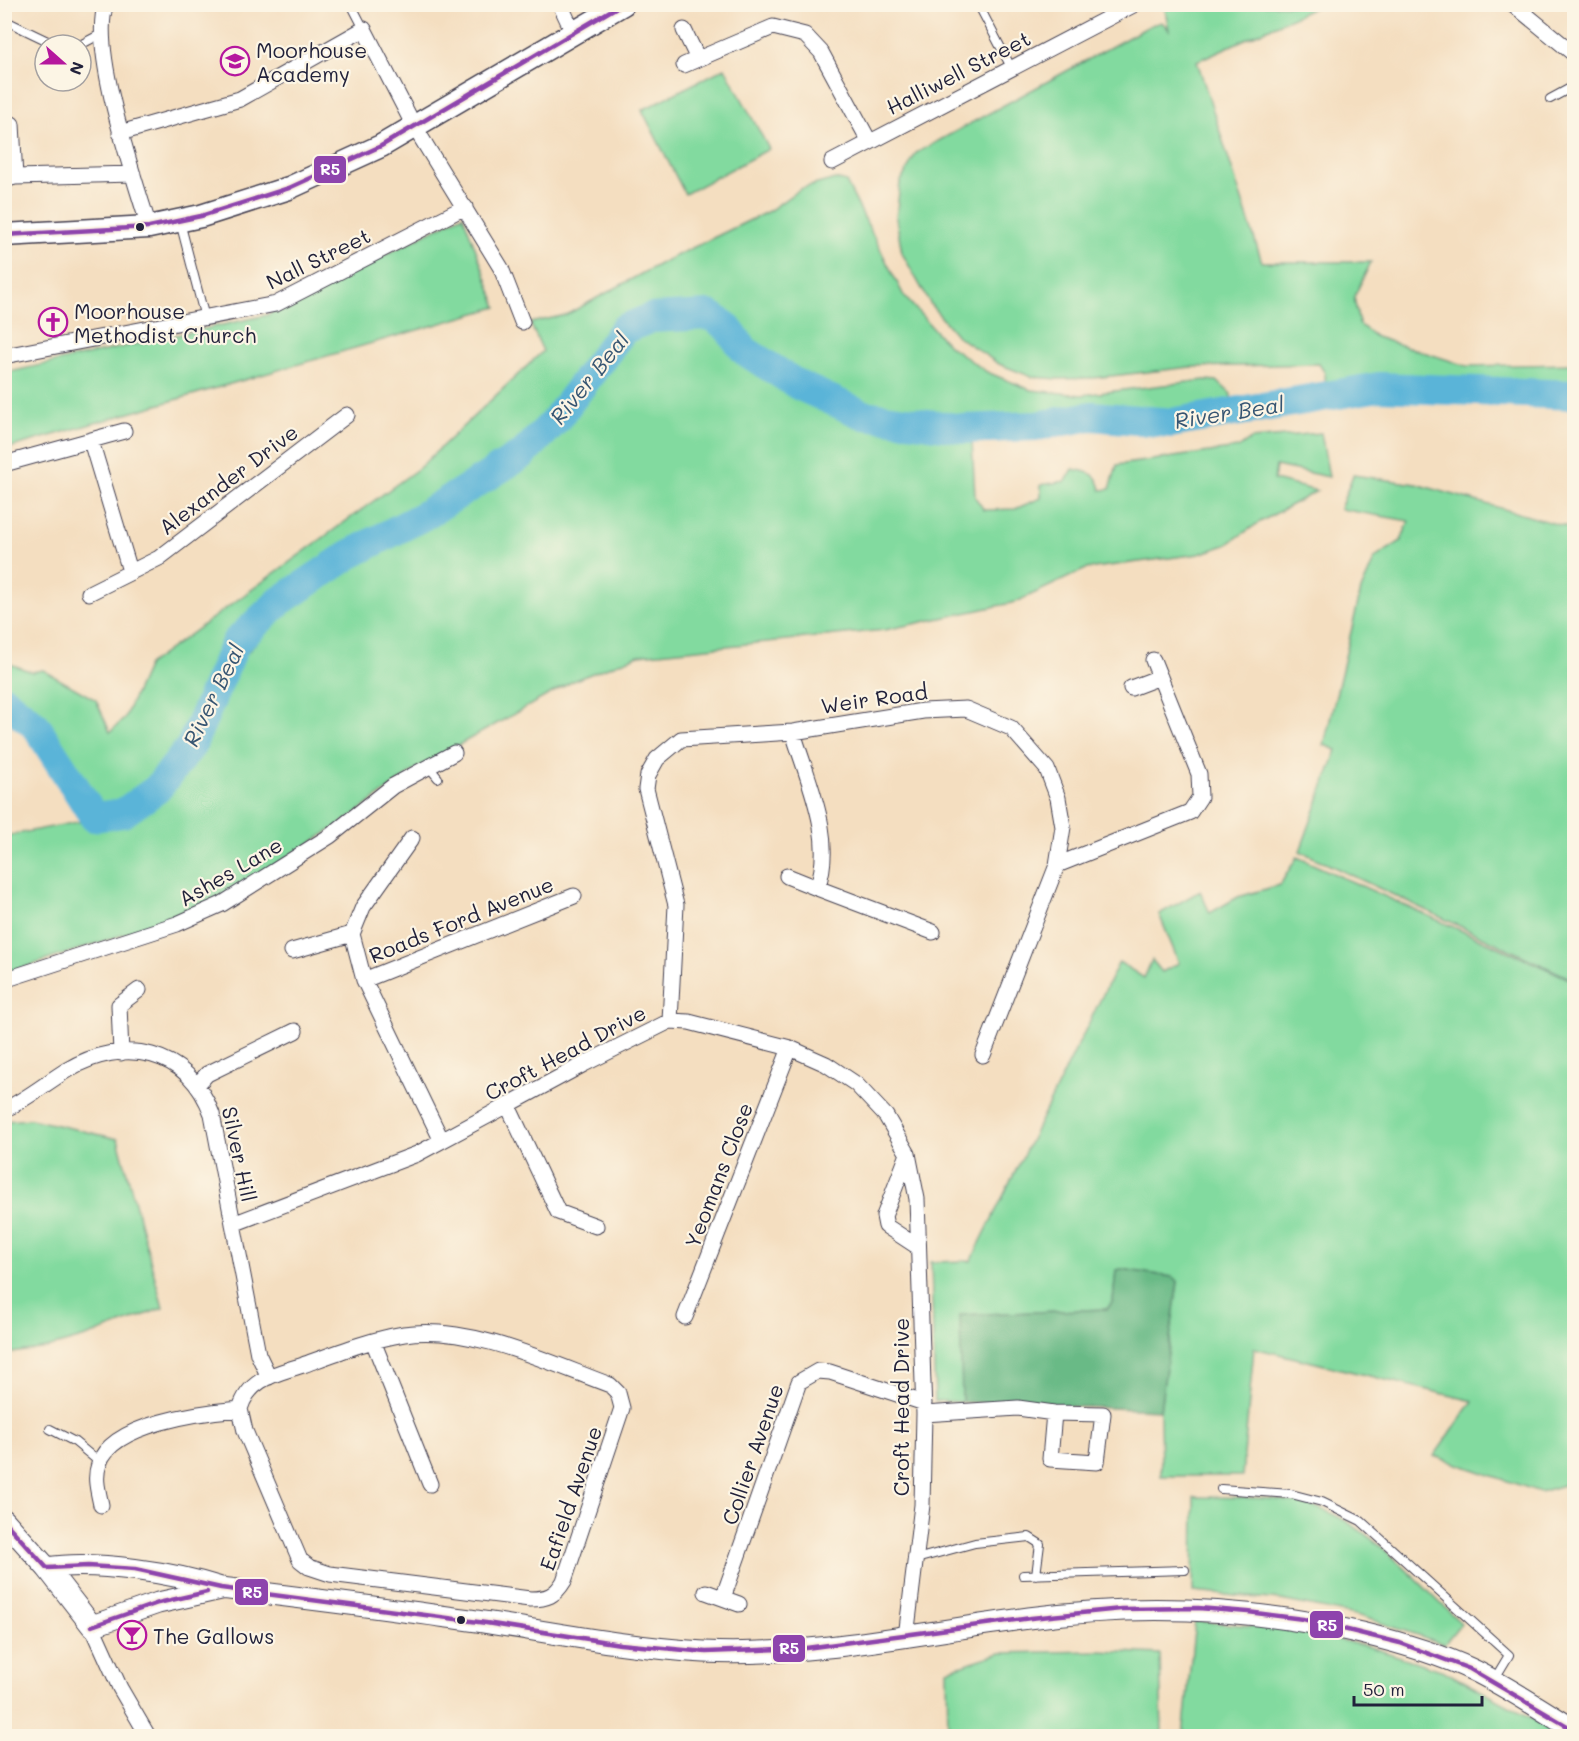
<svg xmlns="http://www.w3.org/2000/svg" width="1579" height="1741" font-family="Mali,sans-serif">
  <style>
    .green { fill: #82da9f; stroke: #527e6d; stroke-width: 1.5 }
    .forest { fill: #69ba86; stroke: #466e60; stroke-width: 1.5 }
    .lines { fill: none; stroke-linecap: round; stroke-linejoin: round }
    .river { stroke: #5ab4d8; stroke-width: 30 }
    .lane-casing { stroke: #423e4f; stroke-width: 10 }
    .street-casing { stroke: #423e4f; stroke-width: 17 }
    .secondary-casing { stroke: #423e4f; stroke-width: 23 }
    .primary-casing { stroke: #423e4f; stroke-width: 25 }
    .lane { stroke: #fff; stroke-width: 8 }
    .street { stroke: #fff; stroke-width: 15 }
    .secondary { stroke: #fff; stroke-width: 21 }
    .primary { stroke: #fff; stroke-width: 22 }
    .bus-1-casing { stroke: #fcf5e5; stroke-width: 9 }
    .bus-1 { stroke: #8e44ad; stroke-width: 4.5 }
    .bus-dot { fill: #22223b; stroke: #fcf5e5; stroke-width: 2 }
    .labels { text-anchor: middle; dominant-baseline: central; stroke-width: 4.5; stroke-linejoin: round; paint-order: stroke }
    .poi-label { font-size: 21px; fill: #22223b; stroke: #fcf5e5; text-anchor: start }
    .street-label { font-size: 21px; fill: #22223b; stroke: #fcf5e5 }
    .water-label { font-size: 22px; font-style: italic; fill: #365572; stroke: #fcf5e5 }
    .line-badge { stroke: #fcf5e5; stroke-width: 2 }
    .badge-label { font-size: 16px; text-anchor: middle; font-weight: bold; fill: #fff }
  </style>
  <rect width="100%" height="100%" fill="#fcf5e5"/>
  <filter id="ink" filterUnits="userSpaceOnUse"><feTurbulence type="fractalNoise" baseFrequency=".0167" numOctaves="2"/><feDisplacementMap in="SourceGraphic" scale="12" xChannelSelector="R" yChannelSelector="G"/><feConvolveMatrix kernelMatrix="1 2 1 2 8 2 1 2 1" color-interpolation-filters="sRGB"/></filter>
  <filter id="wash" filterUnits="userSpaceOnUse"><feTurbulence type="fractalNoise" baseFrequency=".008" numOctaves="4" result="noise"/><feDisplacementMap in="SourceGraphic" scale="24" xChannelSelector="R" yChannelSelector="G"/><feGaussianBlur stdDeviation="1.35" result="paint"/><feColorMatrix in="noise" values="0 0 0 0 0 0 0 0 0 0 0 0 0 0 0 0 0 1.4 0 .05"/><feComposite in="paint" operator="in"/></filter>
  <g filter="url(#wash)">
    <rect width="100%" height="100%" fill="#f4dec0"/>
    <path class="green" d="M1164,5H1320L1197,61L1262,262H1371L1354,297L1359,324L1376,337L1467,366L1574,364V388L1376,381L1326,389L1325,373L1319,364L1191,367L1093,378L1059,379L1032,377L999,364L957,336L931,305L902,253L896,218L900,183L916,153L1151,25L1162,22L1169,30Z
      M725,68L769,149L685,194L642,110Z
      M835,179L846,182L904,296L947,344L987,372L1031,390L1082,395L1205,380L1217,381L1231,394L1230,409L1108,410L1056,419L969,424L867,411L788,373L747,344L734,319L717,306L684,303L634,316L618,327L548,418L519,445L417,511L338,552L276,596L230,640L183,745L155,781L125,804L109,809C75,792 66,757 44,729C33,715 19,705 5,695V662L32,672L43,670L96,700L110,732L124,719L148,665L419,468L543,351L530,323L566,315L663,262L769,211L800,189Z
      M463,215L497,307L5,449V373L267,315Z
      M677,322C726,325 715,340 748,364L832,414L859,427L906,431L972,441L975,497L984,510L1015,509L1041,498V485L1066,481L1073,469C1088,472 1098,473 1101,490L1110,489L1117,465L1238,448L1251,439L1321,433L1329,477L1276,466L1274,480L1317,491L1260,522L1226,545L1199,554L1086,569L1016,602L885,630L639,655L575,680L419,767L341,824L209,906L5,974V836L88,820L105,827L125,826L152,808L181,779L241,660L270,626L336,575L483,494L543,450L624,344L646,327Z
      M1353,475L1416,484L1574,529V980L1300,851L1337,750L1324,745L1361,590L1375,558L1401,541L1409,521L1340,509Z
      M1297,857L1574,981V1482L1540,1492L1434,1456L1473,1401L1254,1348L1242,1476H1161L1160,1410L1178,1282L1172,1277L1122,1269L1116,1270L1113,1301L1107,1309L961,1315L962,1402L935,1401L931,1262L971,1261L1119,962L1144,978L1152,960L1162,972L1179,963L1159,914L1200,891L1210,913L1238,897L1280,885Z
      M31,1119L118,1139L163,1308L86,1337L47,1348L5,1354V1121Z
      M1194,1497C1234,1498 1279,1495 1318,1508C1371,1526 1420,1585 1461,1623L1444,1644L1360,1616L1281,1600L1193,1592Z
      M1195,1621L1297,1630L1370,1647L1444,1671L1565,1736H1183Z
      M1099,1651L1160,1654L1162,1736H948L947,1670L1000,1653Z"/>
    <path class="forest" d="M1121,1269L1172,1277L1178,1281L1160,1410L962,1402L960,1315L1107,1309L1113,1301L1116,1270Z"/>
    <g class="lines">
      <path class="river" d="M4,700L36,726L94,817L123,813L157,789L191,746L236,642L280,601L349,555L423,516L523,454L556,420L624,329L651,318L710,315L726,326L745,351L798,385L864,415L964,429L1037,426L1092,416L1171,423L1379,387L1574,395"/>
    </g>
  </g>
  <g filter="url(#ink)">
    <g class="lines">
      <g class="lane-casing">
        <path id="lane" d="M351,4L364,29
          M978,4L1012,69
          M4,20L56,45
          M80,45L101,34
          M1550,99L1574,86
          M180,222L205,318
          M429,767L438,778
          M50,1429L75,1442L99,1462
          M1221,1489L1291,1494L1322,1502L1361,1521L1509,1655L1494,1680
          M916,1559L975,1543L1029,1537L1040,1544L1036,1575
          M1023,1575L1185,1570"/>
      </g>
      <g class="street-casing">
        <path id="street" d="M106,4C89,48 135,180 149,227
          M560,4L573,32
          M1513,4L1574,54
          M684,30L698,59
          M684,65L773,27L805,35L821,52L869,141
          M12,124L15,177
          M120,133L240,99L364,29L414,126L501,268L522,322
          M832,162L1135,4
          M4,180L15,177L133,174
          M4,356L276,304L465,207
          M91,441L130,571
          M4,464L124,431
          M89,593L159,558L347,415
          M1131,688L1160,677
          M793,732C807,780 836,838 817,888L933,932
          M1057,865L1190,812L1200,797L1199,774L1153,660
          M787,876L817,888
          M352,934L364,980L441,1139
          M352,934L363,907L412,838
          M292,951L352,934
          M4,980L177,924L222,904L330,836L393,786L454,753
          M364,980L574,896
          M670,1021L676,905L646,789L648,775L657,759L681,739L793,732L923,711L966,709L1011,728L1047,769L1058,798L1063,827L1057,865L983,1055
          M121,1053L119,1005L139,990
          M197,1085L207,1074L295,1031
          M508,1106L558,1212L596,1226
          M4,1110C27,1099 46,1083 67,1070C124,1036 188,1049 212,1114L258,1354L269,1377
          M908,1154L884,1216L886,1226L918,1247
          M233,1224L417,1154L584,1064L670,1021L689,1022L790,1048L826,1064L856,1084L886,1116L908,1154L917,1199L924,1414L922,1505L906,1637
          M685,1317L790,1048
          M373,1341L430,1484
          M924,1414L1018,1408L1054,1413L1103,1414L1097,1462L1050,1459L1054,1413
          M101,1505C98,1490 94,1478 99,1464C111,1423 204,1412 240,1409C249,1378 276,1374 303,1365C336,1353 369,1340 404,1334C469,1324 550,1363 610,1385L618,1393L622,1408L564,1581C555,1596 547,1599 530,1599L330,1574L309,1567L300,1560L245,1431L240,1409
          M706,1592L739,1604
          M723,1598L799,1382L818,1371L830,1372L924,1403
          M92,1626L120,1688L148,1736"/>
      </g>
      <g class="secondary-casing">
        <path id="secondary" d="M4,1520L47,1568L92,1626L158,1603L221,1589
          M47,1568C95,1560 175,1573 221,1588C311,1599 401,1610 490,1623C561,1634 632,1648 704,1652C813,1657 922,1632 1029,1618C1141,1603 1250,1607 1361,1633C1398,1642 1437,1653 1473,1670C1508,1687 1541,1709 1574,1730"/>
      </g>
      <g class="primary-casing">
        <path id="primary" d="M4,235L149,227L201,216L289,188L381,146L623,4"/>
      </g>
      <use href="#lane" class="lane"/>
      <use href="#street" class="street"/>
      <use href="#secondary" class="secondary"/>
      <use href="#primary" class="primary"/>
      <g class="bus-1-casing">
        <path id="bus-1" d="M4,235L149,227L201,216L289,188L381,146L622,4
          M4,1521L47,1568L88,1566L135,1569L221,1588L486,1623L620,1644L706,1652L806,1648L1031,1618L1121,1609L1198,1608L1248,1612L1303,1619L1400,1643L1470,1669L1574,1730
          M92,1626L158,1603L207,1592"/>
      </g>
      <use href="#bus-1" class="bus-1"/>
    </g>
  </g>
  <defs>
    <g id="school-ring" transform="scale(1.5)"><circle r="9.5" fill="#fcf5e5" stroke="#b5179e" stroke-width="1.5"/><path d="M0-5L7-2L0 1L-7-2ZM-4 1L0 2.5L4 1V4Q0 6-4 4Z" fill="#b5179e"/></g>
    <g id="church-ring" transform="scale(1.5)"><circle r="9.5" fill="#fcf5e5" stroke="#b5179e" stroke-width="1.5"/><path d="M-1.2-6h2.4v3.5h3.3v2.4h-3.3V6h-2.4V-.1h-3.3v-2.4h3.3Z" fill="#b5179e"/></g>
    <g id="bar-ring" transform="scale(1.5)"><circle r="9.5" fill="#fcf5e5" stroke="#b5179e" stroke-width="1.5"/><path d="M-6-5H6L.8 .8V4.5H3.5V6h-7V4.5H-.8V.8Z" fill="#b5179e"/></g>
  </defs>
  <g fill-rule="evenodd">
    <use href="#school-ring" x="235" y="61"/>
    <use href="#church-ring" x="53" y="322"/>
    <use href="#bar-ring" x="132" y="1635"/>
  </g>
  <g class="bus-dot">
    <circle cx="140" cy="227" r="5"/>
    <circle cx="461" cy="1620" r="5"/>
  </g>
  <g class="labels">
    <g class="poi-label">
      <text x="256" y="49">Moorhouse<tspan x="256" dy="24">Academy</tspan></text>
      <text x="74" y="310">Moorhouse<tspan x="74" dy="24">Methodist Church</tspan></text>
      <text x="153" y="1635">The Gallows</text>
    </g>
    <g class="street-label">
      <text transform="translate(958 72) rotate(-27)">Halliwell Street</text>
      <text transform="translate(318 258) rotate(-26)">Nall Street</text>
      <text transform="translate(228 479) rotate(-37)">Alexander Drive</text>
      <text transform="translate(874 698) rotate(-8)">Weir Road</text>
      <text transform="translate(230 871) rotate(-30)">Ashes Lane</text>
      <text transform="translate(461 919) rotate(-22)">Roads Ford Avenue</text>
      <text transform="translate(565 1052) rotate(-28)">Croft Head Drive</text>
      <text transform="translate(240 1154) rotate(78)">Silver Hill</text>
      <text transform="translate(718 1175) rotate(-69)">Yeomans Close</text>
      <text transform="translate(900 1407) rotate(-90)">Croft Head Drive</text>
      <text transform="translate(752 1454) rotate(-71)">Collier Avenue</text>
      <text transform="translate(570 1498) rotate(-71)">Eafield Avenue</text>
    </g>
    <g class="water-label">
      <text transform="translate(589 378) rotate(-51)">River Beal</text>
      <text transform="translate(1229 412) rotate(-9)">River Beal</text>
      <text transform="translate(213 695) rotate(-64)">River Beal</text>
    </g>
  </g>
  <g class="line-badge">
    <rect x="313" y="155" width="34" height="29" rx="6" fill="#8e44ad"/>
    <rect x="234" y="1578" width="35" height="28" rx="6" fill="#8e44ad"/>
    <rect x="1309" y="1610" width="35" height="29" rx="6" fill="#8e44ad"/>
    <rect x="772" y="1634" width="34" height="29" rx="6" fill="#8e44ad"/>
  </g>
  <g class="badge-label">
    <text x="330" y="175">R5</text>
    <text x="252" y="1598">R5</text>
    <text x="1327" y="1631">R5</text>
    <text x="789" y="1654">R5</text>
  </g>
  <rect width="1579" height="1741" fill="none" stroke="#fcf5e5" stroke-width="24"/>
  <g transform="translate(63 63) rotate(111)"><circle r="28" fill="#fcf5e5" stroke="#a5a1a1" stroke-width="1.5"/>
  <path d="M0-4.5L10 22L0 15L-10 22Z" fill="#b5179e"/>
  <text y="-9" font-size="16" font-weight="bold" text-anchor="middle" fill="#22223b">N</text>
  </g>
  <path d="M1354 1696v9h128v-9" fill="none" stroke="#22223b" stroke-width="3"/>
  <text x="1363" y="1696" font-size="18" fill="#22223b" stroke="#fcf5e5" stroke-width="4.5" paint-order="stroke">50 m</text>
</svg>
